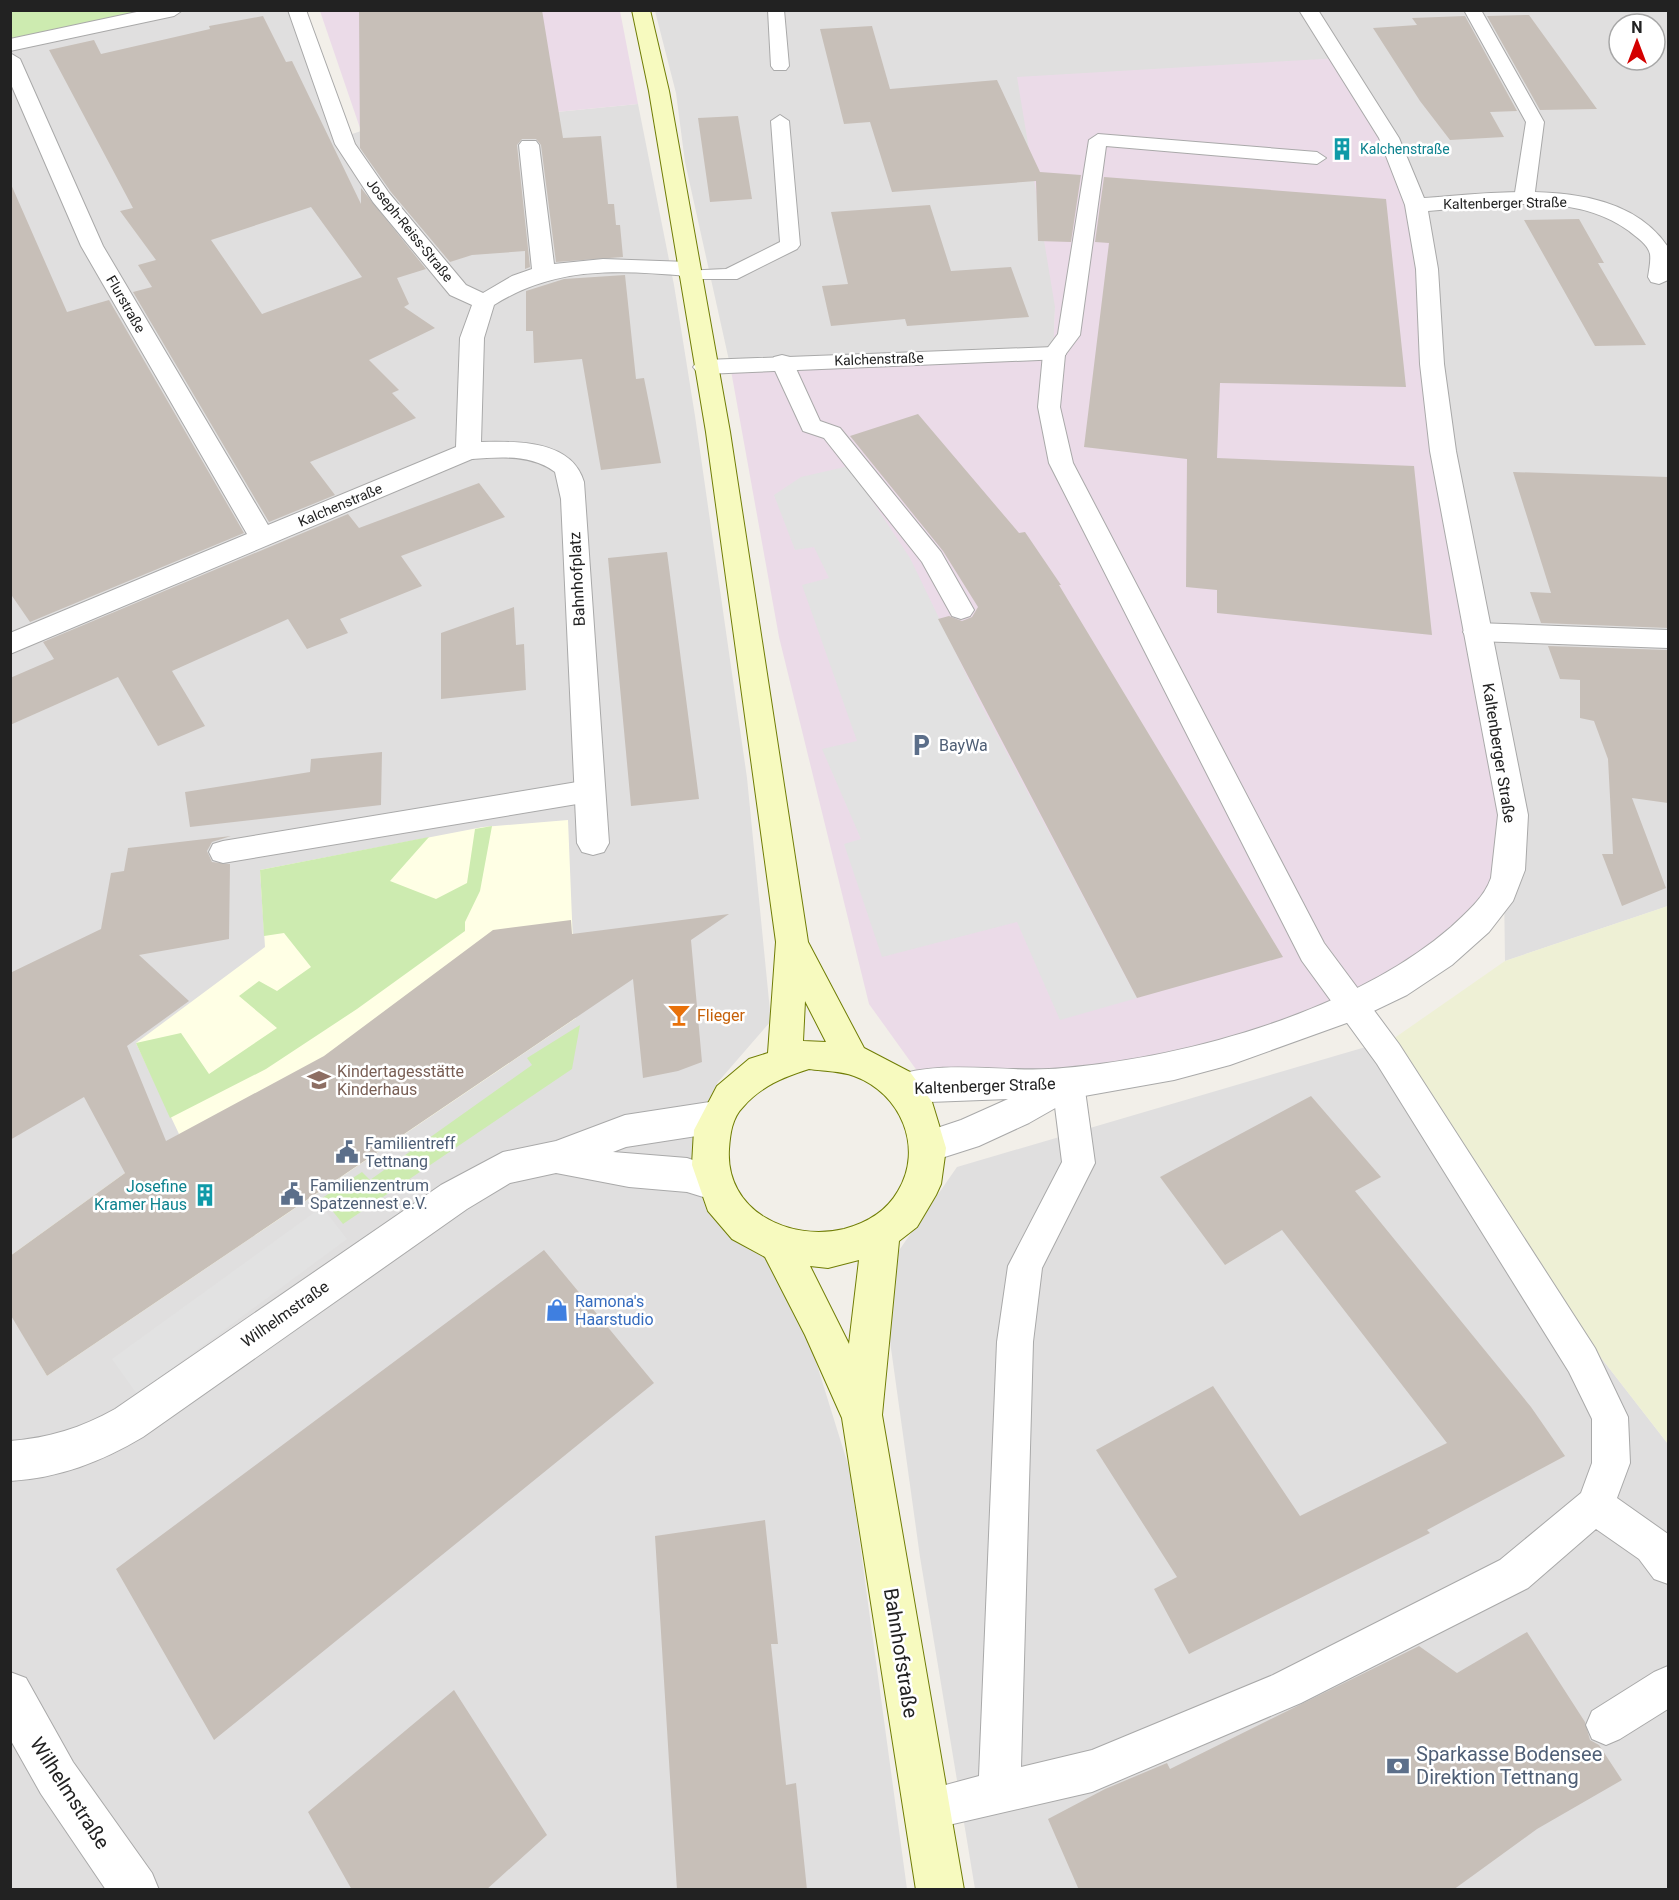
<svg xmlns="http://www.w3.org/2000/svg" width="1679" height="1900" font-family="Roboto,sans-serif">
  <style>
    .residential { fill: #e0dfdf; fill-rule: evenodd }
    .industrial { fill: #ebdbe8 }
    .education { fill: #ffffe5 }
    .farmland { fill: #eef0d5 }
    .grass { fill: #cdebb0 }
    .parking { fill: #e2e2e2 }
    .building { fill: #c7bfb8; fill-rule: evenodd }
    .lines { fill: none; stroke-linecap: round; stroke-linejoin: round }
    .service-casing { stroke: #a9a9a9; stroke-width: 2 }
    .minor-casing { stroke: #a9a9a9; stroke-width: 2 }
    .secondary-casing { stroke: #707d05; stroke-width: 2 }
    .service { fill: #fff; fill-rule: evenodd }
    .minor { fill: #fff; fill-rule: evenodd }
    .secondary { fill: #f7fabf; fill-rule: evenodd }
    .labels { text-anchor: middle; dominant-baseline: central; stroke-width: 5; stroke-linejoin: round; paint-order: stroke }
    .far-culture-label { font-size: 14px; fill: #0d838f; stroke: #fff; text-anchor: start }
    .far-street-label { font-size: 14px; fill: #222; stroke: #fff }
    .street-label { font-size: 16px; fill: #222; stroke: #fff }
    .service-label { font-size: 16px; fill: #4e5e75; stroke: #fff; text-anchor: start }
    .food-label { font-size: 16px; fill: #c56008; stroke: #fff; text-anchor: start }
    .education-label { font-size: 16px; fill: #785e54; stroke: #fff; text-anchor: start }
    .culture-label { font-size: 16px; fill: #0d838f; stroke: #fff; text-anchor: end }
    .shop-label { font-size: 16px; fill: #366cbe; stroke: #fff; text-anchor: start }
    .near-street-label { font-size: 20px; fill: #222; stroke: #fff }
    .near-service-label { font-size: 20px; fill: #4e5e75; stroke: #fff; text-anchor: start }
  </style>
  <rect width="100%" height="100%" fill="#f2efe9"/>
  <path class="residential" d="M188,11H294L343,137L361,131L638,104L674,285L695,416L747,778L771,1021L718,1082L696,1124L781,1274L808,1336L850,1471L907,1889H11L10,42L22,44Z
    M655,11H1668V906L1505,961L1504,887L1055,307L1054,354L730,365L685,162L676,93ZM1619,24H1655V60H1619Z
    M1393,1039L1602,1359L1668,1444V1889H975L920,1557L889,1334L893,1259L957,1167Z"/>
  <path class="industrial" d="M320,11H620L638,104L361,131Z
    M1340,58L1408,180L1499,735L1504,887L1415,972L1184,1061L928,1086L869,1004L779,637L730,365L1053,354L1055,307L1017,77Z"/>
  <path class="education" d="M568,820L576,1018L47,1376L11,1314L10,1256L179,1134L136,1043L265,947L260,870L483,827Z"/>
  <path class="farmland" d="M1668,906V1444L1602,1359L1393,1039L1505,961Z"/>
  <path class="grass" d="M11,11H151L11,40Z
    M492,826L480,891L465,922V931L357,1009L266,1069L170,1118L136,1043L181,1033L209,1074L277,1028L239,996L259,981L277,991L311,967L284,933L264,936L260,870L429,837L390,881L436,899L467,883L475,829Z
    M580,1025L572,1069L343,1224L322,1198L362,1172L370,1180L532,1065L527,1058Z"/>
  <path class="parking" d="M849,466L910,558L978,699L1137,998L1060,1020L1017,922L882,957L844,844L861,839L822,749L857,741L802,585L829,578L814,547L795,550L774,495L801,477Z
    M322,1207L347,1239L137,1394L112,1359Z"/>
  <path class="building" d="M359,10H542L563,138L601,136L608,204H614L616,225H620L623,257L556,262L541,145L536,139H522L517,145L530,267L525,269V251L472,255L450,262L391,192L360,148Z
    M1529,15L1597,109L1540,110L1487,16Z
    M263,16L286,62L292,61L361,204V188L426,269L397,278L409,304L404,307L435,328L369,360L399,390L392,393L416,418L310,462L335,495L269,522L133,292L152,287L138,265L156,260L120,211L133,208L49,50L94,40L101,54L210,29L209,26ZM311,207L362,277L262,314L211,240Z
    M1465,16L1517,111L1490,112L1504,137L1450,140L1420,101L1373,28L1417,25L1412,18Z
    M872,26L890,89L997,80L1040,172L1081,175L1071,242L1038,241L1036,181L892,192L870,122L844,124L820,29Z
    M738,116L752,199L710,202L698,118Z
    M1104,177L1386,199L1406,387L1220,383L1217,458L1414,466L1432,635L1217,613V590L1186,587L1187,459L1084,447L1109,243L1095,242Z
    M10,182L67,312L109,300L244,533L30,622L10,593Z
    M930,205L951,271L1011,267L1029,317L907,326L905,319L831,326L822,286L848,284L831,212Z
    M1579,219L1604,263H1598L1646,345L1595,346L1524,220Z
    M625,275L636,379L644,378L661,463L601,470L582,359L534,363L533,331H526V291L564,279Z
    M918,414L1019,533L1025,532L1061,585H1059L1283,957L1137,998L938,619L949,616L962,621L972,617L978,607L943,551L850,436Z
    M1513,472L1668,477V628L1541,623L1530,592L1551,593Z
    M479,483L505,517L401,556L422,586L340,619L348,633L307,649L288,619L172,671L205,726L158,746L118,677L10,725V678L54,659L43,642L348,514L359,528Z
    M667,552L699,799L631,806L608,558Z
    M514,607L516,645L524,644L526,690L441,699V633Z
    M1548,646L1668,650V803L1632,798L1666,888L1622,906L1602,854H1613L1608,759L1594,721L1580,718V680L1560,679Z
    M382,752L381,805L190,827L185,792L310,772L311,759Z
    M231,836L212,842L207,851L212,862L230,864L229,939L139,955L189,1001L127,1046L166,1141L324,1056L493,930L571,920L572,934L729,914L691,940L702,1062L678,1071L643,1078L633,979L47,1376L10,1314V1256L125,1173L84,1097L10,1140V973L101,929L111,873L124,871L128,848Z
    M1311,1096L1381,1177L1355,1191L1531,1407L1565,1456L1427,1530L1430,1533L1189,1654L1154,1589L1177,1577L1096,1450L1213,1386L1300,1516L1447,1443L1282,1230L1225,1265L1160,1177Z
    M544,1250L654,1383L214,1740L116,1569Z
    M765,1520L778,1644H771L786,1785L796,1783L807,1890H677L655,1536Z
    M1527,1632L1585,1722L1590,1740L1599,1745L1622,1780L1537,1829L1453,1890H1079L1048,1819L1105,1789L1167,1763L1170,1769L1419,1646L1457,1673Z
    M454,1690L547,1835L486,1890H352L308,1812Z"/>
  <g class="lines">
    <g class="service-casing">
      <path id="service" d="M768,10H784L789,66L786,70H774L771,66Z
        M1464,10H1481L1544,122L1534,199L1531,203H1517L1514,199L1526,122Z
        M780,115L789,121L800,245L797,249L737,279H682L679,275L682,271L726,269L780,242L771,121Z
        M1098,134L1317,152L1326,158L1317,164L1106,146L1080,335L1065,355L1060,407L1073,463L1324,943L1399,1044L1595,1348L1628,1417L1630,1463L1617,1498L1668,1534V1584L1654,1579L1639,1559L1596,1529L1528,1588L1301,1703L1092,1792L927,1830L912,1824L906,1809L912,1794L979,1776L997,1342L1008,1266L1062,1162L1052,1083L1057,1073L1068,1069L1079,1073L1084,1083L1095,1163L1042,1268L1033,1342L1021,1767L1092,1750L1273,1675L1500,1560L1581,1493L1592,1463V1419L1569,1372L1377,1064L1302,961L1049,463L1038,407L1043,354L1058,334L1089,140Z
        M782,355L790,357L793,362L820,421L840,428L941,552L974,610L970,616L961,619L952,616L922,562L824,438L803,431L771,362L774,357Z
        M1476,623L1668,630V648L1476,641L1467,638L1463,632L1467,626Z
        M589,780L599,784L603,791L599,798L589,802L223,863L213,860L209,852L213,844L223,841Z
        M1668,1666V1709L1620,1739L1606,1745L1592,1739L1586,1725L1592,1711L1654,1672Z"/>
    </g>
    <g class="minor-casing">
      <path id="minor" d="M146,10H183L174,16L10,51V39Z
        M288,10H306L355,144L389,193L466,285L483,293L512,276L532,269L519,145L522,141H536L539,145L554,264L603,259L688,262L696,264L699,269L696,274L688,276C617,270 556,266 494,305L484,338L481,442C517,441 572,440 584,482L609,843L604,852L593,855L582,852L577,843L561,499L555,472C531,454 500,457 472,459L10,654V633L247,534L81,246L10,82V53L20,59L103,246L268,525L456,447L460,338L472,305L450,295L373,202L335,144Z
        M1299,10H1318L1399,138L1424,198C1499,193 1619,174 1668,247V280L1659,284L1651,282L1648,277C1649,270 1651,261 1650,254C1648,244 1636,237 1629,231C1573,190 1492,206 1428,211L1438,269L1444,364L1456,451L1528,815L1525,870L1513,901L1489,932L1452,965L1407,995L1355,1020L1230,1065L1174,1080L1073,1098L1029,1123L979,1146L929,1162L916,1157L911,1146L916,1135L961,1120L1008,1099L903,1103L891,1099L885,1088L891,1077C945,1058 1007,1074 1063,1068C1189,1057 1354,1011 1451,927C1466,913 1484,898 1491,878L1498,815L1430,451L1420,364L1416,269L1405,205L1379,138Z
        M1054,347L1062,349L1066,354L1062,359L705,374L697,372L693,367L697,362L705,360Z
        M716,1101L729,1106L734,1117L729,1128L716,1133L626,1147L613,1152L687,1158L726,1171L731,1183L726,1195L713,1200L687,1192L629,1187L556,1173L510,1183L467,1209L143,1437C101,1462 59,1478 10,1481V1441C49,1438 81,1428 115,1409L441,1185L503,1152L556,1141L625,1115Z
        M10,1672L26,1678L73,1762L152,1873L159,1890H106L41,1794L10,1739Z"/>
    </g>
    <g class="secondary-casing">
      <path id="secondary" d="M632,10H650L669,91L730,432L808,942L864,1048L910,1072L932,1102L946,1148L941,1184L936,1195L917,1227L899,1241L882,1415L964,1890H916L842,1418L805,1335L765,1257L732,1239L708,1211L692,1165L694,1130L717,1086L749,1059L768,1053L776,942L706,432L649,91ZM805,1001L826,1042L803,1041ZM809,1069C823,1071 841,1071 854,1076C901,1093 924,1148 898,1191C886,1212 866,1223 844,1229C789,1242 725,1211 729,1149C730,1134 732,1118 743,1107C761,1086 784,1077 809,1069ZM859,1260L849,1344L810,1266L828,1268Z"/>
    </g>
    <use href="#service" class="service"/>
    <use href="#minor" class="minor"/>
    <use href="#secondary" class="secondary"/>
  </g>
  <defs>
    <g id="building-bare" transform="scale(1.8)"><path d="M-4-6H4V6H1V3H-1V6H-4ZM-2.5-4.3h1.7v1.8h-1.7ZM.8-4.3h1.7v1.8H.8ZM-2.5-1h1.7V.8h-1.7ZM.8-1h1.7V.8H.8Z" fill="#0f9aa8" stroke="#fff" stroke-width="2.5" paint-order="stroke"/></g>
    <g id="parking-bare" transform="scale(1.8)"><path d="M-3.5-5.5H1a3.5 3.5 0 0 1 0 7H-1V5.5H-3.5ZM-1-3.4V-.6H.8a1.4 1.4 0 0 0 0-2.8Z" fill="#5c6f8a" stroke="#fff" stroke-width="2.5" paint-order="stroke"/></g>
    <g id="bar-bare" transform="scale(1.8)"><path d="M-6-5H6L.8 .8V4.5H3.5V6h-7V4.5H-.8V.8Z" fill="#e8710a" stroke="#fff" stroke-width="2.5" paint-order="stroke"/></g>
    <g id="school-bare" transform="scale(1.8)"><path d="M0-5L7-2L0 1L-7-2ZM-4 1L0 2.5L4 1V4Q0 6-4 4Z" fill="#8d6e63" stroke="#fff" stroke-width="2.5" paint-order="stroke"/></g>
    <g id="civic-bare" transform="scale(1.8)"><path d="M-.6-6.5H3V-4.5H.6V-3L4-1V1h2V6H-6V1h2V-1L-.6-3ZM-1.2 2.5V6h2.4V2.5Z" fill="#5c6f8a" stroke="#fff" stroke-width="2.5" paint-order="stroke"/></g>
    <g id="shop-bare" transform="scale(1.8)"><path d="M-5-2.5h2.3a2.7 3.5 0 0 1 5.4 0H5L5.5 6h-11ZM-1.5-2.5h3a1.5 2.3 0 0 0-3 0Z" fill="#3f7fe0" stroke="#fff" stroke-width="2.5" paint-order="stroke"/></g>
    <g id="bank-bare" transform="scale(1.8)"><path d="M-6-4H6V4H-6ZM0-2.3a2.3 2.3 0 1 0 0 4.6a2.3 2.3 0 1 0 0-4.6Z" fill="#5c6f8a" stroke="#fff" stroke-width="2.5" paint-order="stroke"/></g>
  </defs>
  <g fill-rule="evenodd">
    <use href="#building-bare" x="1342" y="149"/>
    <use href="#parking-bare" x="921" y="745"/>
    <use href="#bar-bare" x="679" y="1015"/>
    <use href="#school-bare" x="319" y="1080"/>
    <use href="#civic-bare" x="347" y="1152"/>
    <use href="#civic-bare" x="292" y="1194"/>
    <use href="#building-bare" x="205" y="1195"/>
    <use href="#shop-bare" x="557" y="1310"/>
    <use href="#bank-bare" x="1398" y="1766"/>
  </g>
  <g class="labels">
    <g class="far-culture-label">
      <text x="1360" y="149">Kalchenstraße</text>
    </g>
    <g class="far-street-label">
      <text transform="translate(1505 203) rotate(-1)">Kaltenberger Straße</text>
      <text transform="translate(410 230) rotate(51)">Joseph-Reiss-Straße</text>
      <text transform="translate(126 304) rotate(60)">Flurstraße</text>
      <text transform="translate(879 359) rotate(-2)">Kalchenstraße</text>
      <text transform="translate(340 505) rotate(-23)">Kalchenstraße</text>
    </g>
    <g class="street-label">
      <text transform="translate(577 579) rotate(-93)">Bahnhofplatz</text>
      <text transform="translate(1499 753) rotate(81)">Kaltenberger Straße</text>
      <text transform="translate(985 1086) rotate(-2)">Kaltenberger Straße</text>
      <text transform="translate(285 1314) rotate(-35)">Wilhelmstraße</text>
    </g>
    <g class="service-label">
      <text x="939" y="745">BayWa</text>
      <text x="365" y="1143">Familientreff<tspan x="365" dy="18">Tettnang</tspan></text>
      <text x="310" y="1185">Familienzentrum<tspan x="310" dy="18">Spatzennest e.V.</tspan></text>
    </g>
    <g class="food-label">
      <text x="697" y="1015">Flieger</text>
    </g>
    <g class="education-label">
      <text x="337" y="1071">Kindertagesstätte<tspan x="337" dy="18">Kinderhaus</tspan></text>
    </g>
    <g class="culture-label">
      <text x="187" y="1186">Josefine<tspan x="187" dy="18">Kramer Haus</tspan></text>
    </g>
    <g class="shop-label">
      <text x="575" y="1301">Ramona's<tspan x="575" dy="18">Haarstudio</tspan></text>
    </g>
    <g class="near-street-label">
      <text transform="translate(901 1653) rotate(81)">Bahnhofstraße</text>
      <text transform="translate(70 1793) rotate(57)">Wilhelmstraße</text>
    </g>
    <g class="near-service-label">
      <text x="1416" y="1754">Sparkasse Bodensee<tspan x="1416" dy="23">Direktion Tettnang</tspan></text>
    </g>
  </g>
  <rect width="1679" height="1900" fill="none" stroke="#222222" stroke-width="24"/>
  <g transform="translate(1637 42)"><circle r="28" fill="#ffffff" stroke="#a7a7a7" stroke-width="1.5"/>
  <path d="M0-4.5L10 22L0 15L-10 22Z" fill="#d40000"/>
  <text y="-9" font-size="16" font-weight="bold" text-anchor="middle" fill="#222222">N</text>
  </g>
</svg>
